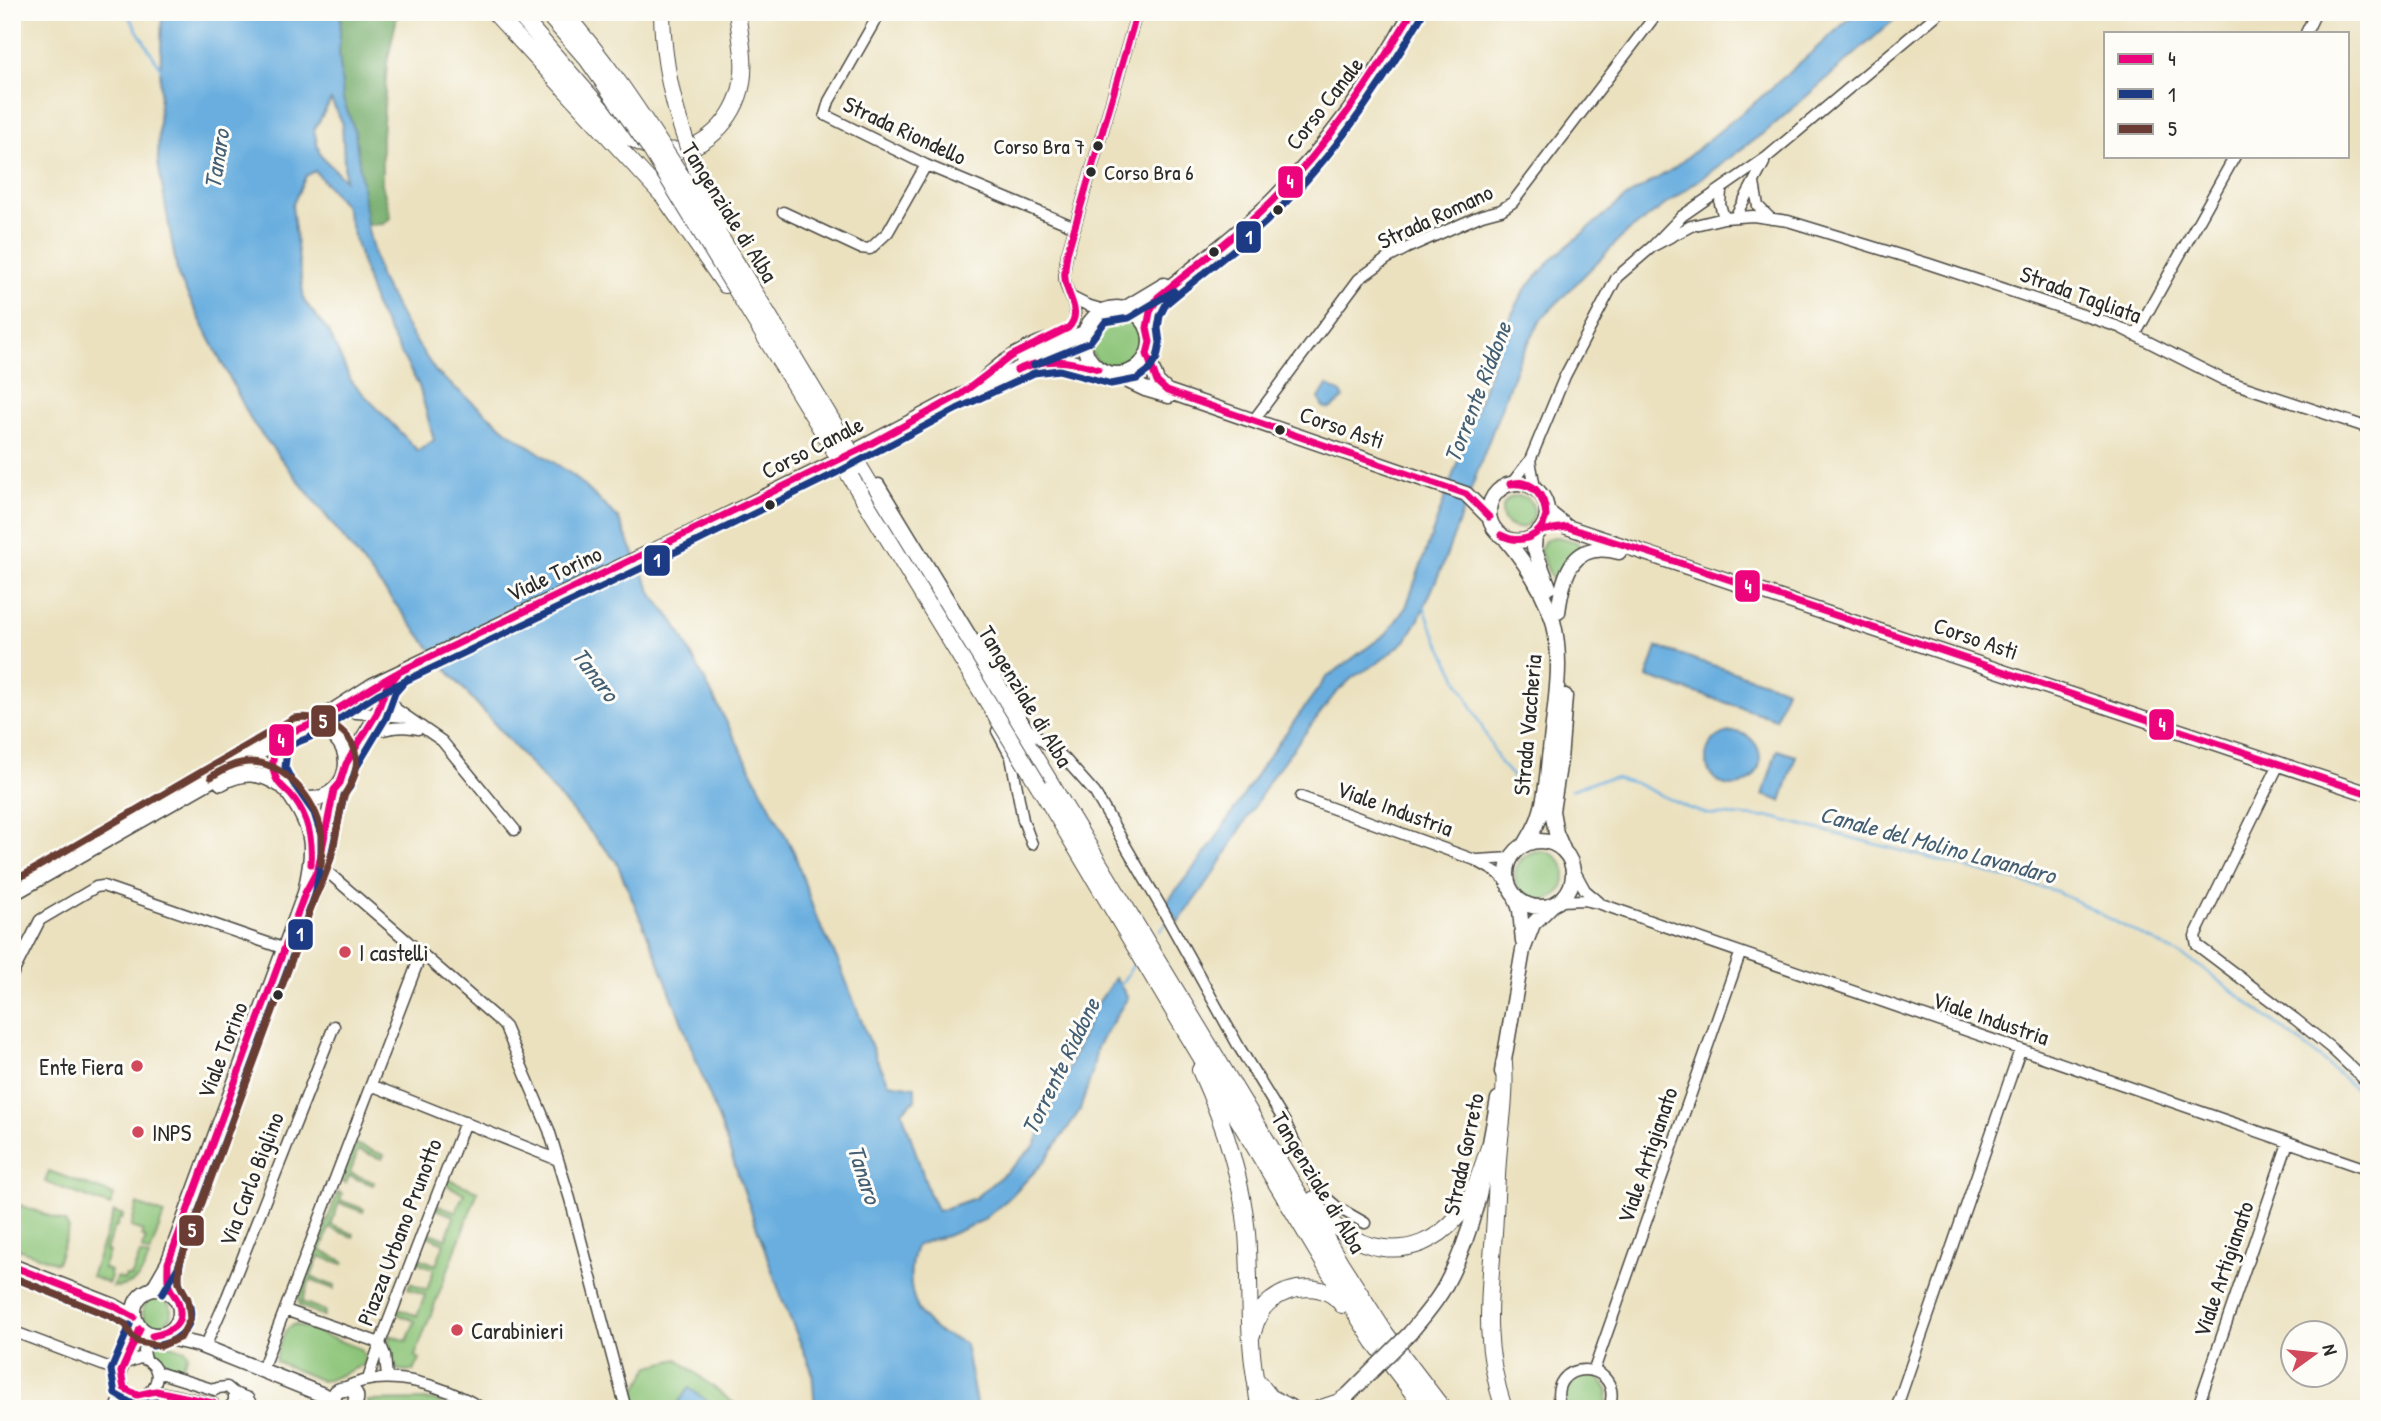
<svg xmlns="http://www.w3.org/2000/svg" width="2381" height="1421" font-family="'Patrick Hand',sans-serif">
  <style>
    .green { fill: #8cc478; stroke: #5c7852; stroke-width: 2 }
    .forest { fill: #71aa68; stroke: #4e6a4a; stroke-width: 2 }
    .water { fill: #69aedf; stroke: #4a6c85; stroke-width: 2; fill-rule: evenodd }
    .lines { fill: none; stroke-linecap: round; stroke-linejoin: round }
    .stream { stroke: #69aedf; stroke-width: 2.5 }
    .minor-casing { stroke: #484641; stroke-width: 13 }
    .major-casing { stroke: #484641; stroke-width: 17 }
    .highway-casing { stroke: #484641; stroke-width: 18 }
    .minor { stroke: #fff; stroke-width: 10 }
    .major { stroke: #fff; stroke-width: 14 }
    .highway { stroke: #fff; stroke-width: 16 }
    .major-bridge-casing { stroke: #484641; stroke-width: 17; stroke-linecap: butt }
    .highway-bridge-casing { stroke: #484641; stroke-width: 18; stroke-linecap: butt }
    .major-bridge { stroke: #fff; stroke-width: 14 }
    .highway-bridge { stroke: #fff; stroke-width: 16 }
    .bus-1-casing { stroke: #fdfcf7; stroke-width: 12 }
    .bus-2-casing { stroke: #fdfcf7; stroke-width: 12 }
    .bus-3-casing { stroke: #fdfcf7; stroke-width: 12 }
    .bus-1 { stroke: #ec047c; stroke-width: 7 }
    .bus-2 { stroke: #1d3b85; stroke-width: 7 }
    .bus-3 { stroke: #6a3c33; stroke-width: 7 }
    .bus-dot { fill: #2b2b2b; stroke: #fdfcf7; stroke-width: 2.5 }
    .poi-dot { fill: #d1495b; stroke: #fdfcf7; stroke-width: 2.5 }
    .labels { text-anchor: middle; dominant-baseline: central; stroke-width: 6; stroke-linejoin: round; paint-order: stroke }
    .bus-label { font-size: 21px; fill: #2b2b2b; stroke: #fdfcf7; text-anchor: end }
    .street-label { font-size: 23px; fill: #2b2b2b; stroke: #fdfcf7 }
    .poi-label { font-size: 23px; fill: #2b2b2b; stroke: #fdfcf7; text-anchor: start }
    .water-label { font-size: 24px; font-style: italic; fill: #445f73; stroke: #fdfcf7 }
    .line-badge { stroke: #fdfcf7; stroke-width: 2.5 }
    .badge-label { font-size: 19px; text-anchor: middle; font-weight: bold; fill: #fff }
  </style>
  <rect width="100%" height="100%" fill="#fdfcf7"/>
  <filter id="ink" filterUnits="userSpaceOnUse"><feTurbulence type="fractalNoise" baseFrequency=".0143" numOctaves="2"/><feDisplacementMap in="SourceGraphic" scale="14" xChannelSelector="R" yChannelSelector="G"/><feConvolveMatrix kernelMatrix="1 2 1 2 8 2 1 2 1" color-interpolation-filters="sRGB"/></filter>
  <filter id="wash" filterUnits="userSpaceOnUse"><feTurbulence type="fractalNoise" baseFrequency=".00686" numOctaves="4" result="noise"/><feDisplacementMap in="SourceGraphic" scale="28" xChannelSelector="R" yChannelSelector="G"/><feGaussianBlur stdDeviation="1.57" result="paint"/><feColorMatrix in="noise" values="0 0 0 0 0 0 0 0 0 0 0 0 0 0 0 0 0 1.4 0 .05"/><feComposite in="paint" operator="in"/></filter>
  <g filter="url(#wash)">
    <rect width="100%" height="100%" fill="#ebe1bf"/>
    <path class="green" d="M1089 341a27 27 0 1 1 54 0a27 27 0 1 1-54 0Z
      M1502 512a16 16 0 1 1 32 0a16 16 0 1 1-32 0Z
      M1558,537L1577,542L1581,551L1557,591L1539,549L1542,548C1543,539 1550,537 1558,537Z
      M1515 876a25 25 0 1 1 50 0a25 25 0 1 1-50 0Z
      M355,1144L384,1155L382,1159L358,1150L350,1173L374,1182L373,1185L349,1176L346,1183L341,1181Z
      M49,1171L114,1195L110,1206L45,1182Z
      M447,1179L478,1191L415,1356L420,1359L414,1371L398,1370L391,1362L389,1335L407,1341L415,1321L397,1314L399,1309L417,1316L425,1295L408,1288L410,1283L427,1290L434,1269L417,1262L419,1258L436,1265L444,1243L427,1236L428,1232L446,1239L454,1216L436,1209L438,1205L456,1212L464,1193L445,1185Z
      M338,1192L342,1194L340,1200L364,1209L363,1212L339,1203L331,1225L354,1234L353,1237L329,1228L321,1251L344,1261L343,1264L319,1256L311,1277L335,1286L334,1289L310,1280L302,1302L325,1311L324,1316L300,1306L298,1298Z
      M12,1202L65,1222L69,1229L57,1263L12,1247Z
      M137,1204L164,1214L150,1253L142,1250L146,1238L141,1236L143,1231L131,1227Z
      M114,1212L123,1215L122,1219H119L116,1228H114L106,1250L109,1252L103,1268L110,1271L109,1274L111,1276L108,1284L91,1276Z
      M140,1254L149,1257C142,1277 135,1287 112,1287L117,1277L124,1280L126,1276L131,1277Z
      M143 1312a14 14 0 1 1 28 0a14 14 0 1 1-28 0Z
      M295,1324L361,1349L365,1358L363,1365L329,1380L322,1381L275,1361C279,1349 282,1328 295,1324Z
      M155,1340L186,1350L188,1355L180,1370L176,1372L169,1369L168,1362L154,1355L155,1362L151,1360L149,1354Z
      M678,1359L741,1409H634L631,1397L650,1366Z
      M1582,1373L1598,1377L1608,1389L1606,1409H1563C1563,1386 1561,1384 1582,1373Z
      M434,1400L454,1409H369L368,1401Z"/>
    <path class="forest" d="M341,12H398L387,63L382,136V184L391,217L384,224L367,225L355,132L343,99L339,52Z"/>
    <path class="water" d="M162,12H341L339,52L343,99L355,132L367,225L379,276L409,331L436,372L510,433L574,476L618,518L653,596L675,623L794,852L815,914L839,963L876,1058L889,1083L915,1087V1100L902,1111L930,1195L938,1211L975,1198L1011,1168L1035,1145L1094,1009L1115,978L1128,997L1097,1047L1092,1073L1080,1110L1044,1162L1008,1199L982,1221L947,1236L930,1240L916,1246C905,1276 910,1310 936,1330C945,1337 956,1337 965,1344L977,1409H815L812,1371L782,1299L721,1126L657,957L616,861L453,677L252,422L178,276L158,163ZM331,100L342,122L345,180L320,155L314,130ZM315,171L345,206L375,306L419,386L434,440L418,451L351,381L329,332L304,301L292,206L306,176Z
      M1857,12H1903L1769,129L1625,234L1542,318L1519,360L1442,567L1418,621L1405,641L1378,663L1353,677L1335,694L1273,775L1215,872L1178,922L1166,903L1213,843L1266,760L1326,678L1387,633L1406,607L1506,326L1524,291L1553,258L1625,198L1674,168L1759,99Z
      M1327,385L1341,393L1344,398L1330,409L1323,407L1319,398Z
      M1657,647L1786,689L1776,719L1647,677Z
      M1706 759a27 27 0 1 1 54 0a27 27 0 1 1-54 0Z
      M1777,750L1796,756L1781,801L1763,795Z
      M689,1388L707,1401L702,1409H674Z"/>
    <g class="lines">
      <path class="stream" d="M126,12L161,69
        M1424,606L1431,626L1500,763L1515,779
        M1571,790L1595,781L1615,778L1635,783L1688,808L1707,814L1775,818L2056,891L2197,964L2313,1052L2359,1092L2369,1098
        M1160,931L1166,923
        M1119,987L1134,964"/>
    </g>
  </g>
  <g filter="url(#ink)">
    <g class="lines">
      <g class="minor-casing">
        <path id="minor" d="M880,12L829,101L825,115L926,165L1075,227
          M2306,33L2316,12
          M1754,183L1758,206L1771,219
          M1721,191L1720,204L1724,218
          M783,212L860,248L870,249L888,232L926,165
          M1735,217L1764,163
          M1653,246L1691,226L1724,218L1753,216L1788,221L1929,264L2119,327L2224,380L2369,428
          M1073,298L1087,305L1104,310
          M2135,335L2235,156
          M976,385C993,366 1013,352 1037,342C1046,338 1059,336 1067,330C1072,327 1074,322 1075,316C1076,302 1067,294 1065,281C1063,272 1066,262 1067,254L1137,12
          M1253,421L1359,279L1388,258L1407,248L1482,215L1501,210L1513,202L1658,12
          M1530,460L1535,488
          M1512,483L1530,460L1565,376L1617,277L1653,246L1682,216L1767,157L1940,12
          M879,484L1028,729L1065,759L1095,793L1161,907L1239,1047L1286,1124L1313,1181L1323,1195L1337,1207L1365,1223
          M386,688L396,709L442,741L515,830
          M333,711L405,717
          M997,731L1011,757L1023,820L1032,844
          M365,735C383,730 399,724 418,729
          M2279,764L2195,936L2197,945L2295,1019L2332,1049L2369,1084
          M1301,797L1475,860L1498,873L1508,883
          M1478,860L1511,858
          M1573,868L1585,890L1599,902
          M318,869L331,875L496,1018L505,1027L549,1130L570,1199L626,1409
          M1560,901L1584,900L1601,904L2369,1170
          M12,975L40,920L96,887L103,886L285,949
          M371,1085L558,1160
          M285,1310L380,1343
          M12,1331L121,1372
          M380,1343L385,1355L387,1378
          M205,1347L227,1297L334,1026
          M146,1360L144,1351L152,1336
          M126,1363L140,1358C173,1366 151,1408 128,1392C121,1387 120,1380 121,1372L140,1329
          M1594,1370L1740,954
          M157,1372L215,1390
          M261,1372L421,954
          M368,1379L380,1343L465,1122
          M344,1388C387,1366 445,1386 484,1409
          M151,1390L213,1403
          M215,1390L218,1388L227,1387L234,1393V1402L227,1409
          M147,1393L148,1409
          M234,1393L248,1398L254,1409
          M116,1409L124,1388
          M1561,1409C1542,1357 1627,1357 1609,1409
          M1896,1409L2020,1050
          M2197,1409L2288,1143"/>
      </g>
      <g class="major-casing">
        <path id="major" d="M1084 341a33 33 0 1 1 66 0a33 33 0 1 1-66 0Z
          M1124,309L1164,285
          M1147,328L1150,312L1158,297C1196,265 1237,236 1272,201C1330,143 1372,83 1412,12
          M1147,354L1157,382L1167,391L1466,494L1489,517
          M1023,359L1084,333
          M1113,374L1145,389L1169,396
          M1489 512a29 29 0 1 1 58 0a29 29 0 1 1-58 0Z
          M1547,511L1567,527L2369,794
          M1535,535L1534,548L1549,587
          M1504,537C1526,563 1543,589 1553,621C1564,662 1554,709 1550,750C1547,771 1547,794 1540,814C1537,825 1531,834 1526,843
          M1558,612C1563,575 1572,539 1619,552
          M274 763a36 36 0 1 1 72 0a36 36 0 1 1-72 0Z
          M308,727L373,685L691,533L833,463L952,400L1031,363L1060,359L1098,369
          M346,764C357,748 368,733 376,715C383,701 386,688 396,676
          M221,783C243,771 259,772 280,785
          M1507 874a33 33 0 1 1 66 0a33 33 0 1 1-66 0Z
          M1563,849L1556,833L1552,811L1560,760L1565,696
          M317,870L334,790
          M12,894L283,739
          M1515,896L1520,910L1523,942
          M1502,1072L1523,950L1533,924L1552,905
          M12,1266L114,1306L134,1317
          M134 1312a23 23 0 1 1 46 0a23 23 0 1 1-46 0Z
          M153,1289L168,1263L305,893C314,847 316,833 289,794
          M1410,1333C1422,1318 1436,1303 1445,1286C1477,1227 1486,1164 1498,1099
          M160,1336L199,1345L333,1399
          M1346,1397L1376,1367
          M339,1409C317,1383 373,1382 351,1409"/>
      </g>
      <g class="highway-casing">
        <path id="highway" d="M494,12L664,197L725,285
          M517,12L622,133C635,140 647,148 662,150C702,156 736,119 742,83C746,59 740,36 737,12
          M859,466L1340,1262L1386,1334L1443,1409
          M1039,786L1328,1270L1374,1342L1425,1409
          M1504,1063C1506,1093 1502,1118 1499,1148C1496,1180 1496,1212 1493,1245C1488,1307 1484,1348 1504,1409
          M1200,1070C1223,1121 1242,1178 1247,1233C1251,1282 1247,1329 1255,1377C1257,1388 1257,1398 1260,1409
          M1313,1200C1346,1254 1415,1268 1458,1216C1474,1196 1481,1171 1489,1147
          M1253,1333C1256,1320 1261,1307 1272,1300C1293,1284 1327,1283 1342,1305
          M1255,1378L1270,1397L1293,1409
          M1318,1409L1339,1402L1346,1397"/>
      </g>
      <use href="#minor" class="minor"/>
      <use href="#major" class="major"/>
      <use href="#highway" class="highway"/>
      <g class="major-bridge-casing">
        <path id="major-bridge" d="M1376,1367L1410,1333"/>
      </g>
      <g class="highway-bridge-casing">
        <path id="highway-bridge" d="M546,12L587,59L649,147L1039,786
          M563,12C607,61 642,116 678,171C741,268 800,367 859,466
          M662,12C663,85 687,160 723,223"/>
      </g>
      <use href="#major-bridge" class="major-bridge"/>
      <use href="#highway-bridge" class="highway-bridge"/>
      <g class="bus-1-casing">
        <path id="bus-1" d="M1412,12C1372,80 1328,145 1272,201C1237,236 1196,265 1158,297L1150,312L1147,328L1150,342L1147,354L1157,382L1167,391L1466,494L1489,517
          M1017,370C1046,357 1068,360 1098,369
          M1510,484C1532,477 1546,496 1546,516
          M1510,484C1533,482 1544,495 1546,516
          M1539,531L1567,527L1653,554L2369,794
          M1501,535C1520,545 1541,538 1546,516
          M311,864C313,838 308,814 290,794C285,789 279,785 276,778C270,766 273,748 283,738C291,730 302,729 312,724C341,708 369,688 399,672
          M12,1266L114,1306L134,1317
          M140,1329L121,1372L124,1388L137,1395L156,1391L213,1403
          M152,1336C171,1332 186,1325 178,1302C176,1296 171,1292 169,1286C167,1280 168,1270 168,1263L305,893L318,869L334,790L340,783L346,764L377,713L386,688L399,672L863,448L960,395L1011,356L1068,328C1084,312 1066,296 1065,278C1064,270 1066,262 1067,254L1137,12"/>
      </g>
      <g class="bus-2-casing">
        <path id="bus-2" d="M1034,365L1090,342L1105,322L1129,318L1174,291
          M330,861L344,795L350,787L356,768L386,718L395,693L408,678
          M12,1277L110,1316L129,1326
          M162,1294L178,1267L315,895L321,861V835L314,813L293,783L285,767L287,751L293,744L313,736L378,694L696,542L838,472L957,409L1034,373L1059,370L1111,384L1137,379L1149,370L1157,358L1160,343L1158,328L1160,316L1166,304C1199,276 1234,251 1266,222C1329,163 1378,92 1421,17
          M130,1325L111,1370L115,1394L135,1405L156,1402L189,1409
          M153,1346C174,1344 195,1330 190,1307C188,1297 181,1290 179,1281C178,1271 180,1262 183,1253"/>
      </g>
      <g class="bus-3-casing">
        <path id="bus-3" d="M211,777C220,771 230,765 241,763C278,756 312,794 320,826C323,839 322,852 321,865
          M12,882L294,718C328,713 364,736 355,774C352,785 344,792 342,803C334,842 334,861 315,897L179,1265V1283L188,1299L190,1319L181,1337L161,1346L139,1342L132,1336L126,1325L110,1316L12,1277"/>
      </g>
      <use href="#bus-1" class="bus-1"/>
      <use href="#bus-2" class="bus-2"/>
      <use href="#bus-3" class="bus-3"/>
    </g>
  </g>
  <g class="bus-dot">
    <circle cx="1098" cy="146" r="6"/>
    <circle cx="1091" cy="172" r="6"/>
    <circle cx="1278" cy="210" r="6"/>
    <circle cx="1214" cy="252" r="6"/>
    <circle cx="1280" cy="430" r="6"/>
    <circle cx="770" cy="505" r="6"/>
    <circle cx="278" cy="995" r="6"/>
  </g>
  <g class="poi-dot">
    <circle cx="345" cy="952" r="7"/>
    <circle cx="137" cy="1066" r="7"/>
    <circle cx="138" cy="1132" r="7"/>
    <circle cx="457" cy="1330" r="7"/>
  </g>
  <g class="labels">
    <g class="bus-label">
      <text x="1085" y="146">Corso Bra 7</text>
      <text x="1104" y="172" text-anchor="start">Corso Bra 6</text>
    </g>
    <g class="street-label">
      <text transform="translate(1324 103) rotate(-52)">Corso Canale</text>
      <text transform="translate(905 130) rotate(25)">Strada Riondello</text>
      <text transform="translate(730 212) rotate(58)">Tangenziale di Alba</text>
      <text transform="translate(1435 216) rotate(-25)">Strada Romano</text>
      <text transform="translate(2081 294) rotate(20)">Strada Tagliata</text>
      <text transform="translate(1342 427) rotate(19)">Corso Asti</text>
      <text transform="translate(812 447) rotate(-27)">Corso Canale</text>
      <text transform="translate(554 573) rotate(-25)">Viale Torino</text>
      <text transform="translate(1976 638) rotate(19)">Corso Asti</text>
      <text transform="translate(1026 696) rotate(59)">Tangenziale di Alba</text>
      <text transform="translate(1527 725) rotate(-85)">Strada Vaccheria</text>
      <text transform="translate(1395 808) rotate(20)">Viale Industria</text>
      <text transform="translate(1991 1018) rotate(19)">Viale Industria</text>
      <text transform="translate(222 1050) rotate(-69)">Viale Torino</text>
      <text transform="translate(1463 1154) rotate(-78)">Strada Gorreto</text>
      <text transform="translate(1647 1155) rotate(-71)">Viale Artigianato</text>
      <text transform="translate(251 1179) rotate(-69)">Via Carlo Biglino</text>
      <text transform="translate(1319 1182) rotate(59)">Tangenziale di Alba</text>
      <text transform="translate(399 1232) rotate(-69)">Piazza Urbano Prunotto</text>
      <text transform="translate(2223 1269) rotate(-71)">Viale Artigianato</text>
    </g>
    <g class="poi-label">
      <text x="359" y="952">I castelli</text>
      <text x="123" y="1066" text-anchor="end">Ente Fiera</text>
      <text x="152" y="1132">INPS</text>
      <text x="471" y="1330">Carabinieri</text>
    </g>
    <g class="water-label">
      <text transform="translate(216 159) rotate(-81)">Tanaro</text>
      <text transform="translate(1477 392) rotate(-69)">Torrente Riddone</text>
      <text transform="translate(596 674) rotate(53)">Tanaro</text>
      <text transform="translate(1938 844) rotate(15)">Canale del Molino Lavandaro</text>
      <text transform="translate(1060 1066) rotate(-64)">Torrente Riddone</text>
      <text transform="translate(865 1174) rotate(72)">Tanaro</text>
    </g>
  </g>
  <g class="line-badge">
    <rect x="1277" y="165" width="27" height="34" rx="7" fill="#ec047c"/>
    <rect x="1235" y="220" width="27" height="34" rx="7" fill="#1d3b85"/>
    <rect x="643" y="544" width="28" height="33" rx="7" fill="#1d3b85"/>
    <rect x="1734" y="569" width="27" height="34" rx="7" fill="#ec047c"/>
    <rect x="310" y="704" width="27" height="34" rx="7" fill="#6a3c33"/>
    <rect x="2148" y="708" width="27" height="33" rx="7" fill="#ec047c"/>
    <rect x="268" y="723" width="27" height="34" rx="7" fill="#ec047c"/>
    <rect x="287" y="918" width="27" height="33" rx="7" fill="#1d3b85"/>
    <rect x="178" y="1214" width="27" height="33" rx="7" fill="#6a3c33"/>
  </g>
  <g class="badge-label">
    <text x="1290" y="188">4</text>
    <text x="1249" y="244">1</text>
    <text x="657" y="567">1</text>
    <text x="1748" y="593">4</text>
    <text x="323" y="728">5</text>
    <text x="2162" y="731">4</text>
    <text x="281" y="747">4</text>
    <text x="300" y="941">1</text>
    <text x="192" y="1237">5</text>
  </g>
  <rect width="2381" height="1421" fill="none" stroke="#fdfcf7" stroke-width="42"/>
  <rect x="2104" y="32" width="245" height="126" fill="#fdfcf7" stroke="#a9a8a5" stroke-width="2"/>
  <rect x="2118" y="54" width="35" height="10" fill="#ec047c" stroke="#a9a8a5" stroke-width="2"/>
  <text x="2168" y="66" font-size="21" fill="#2b2b2b">4</text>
  <rect x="2118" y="89" width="35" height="10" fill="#1d3b85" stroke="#a9a8a5" stroke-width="2"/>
  <text x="2168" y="102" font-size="21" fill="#2b2b2b">1</text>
  <rect x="2118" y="124" width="35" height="10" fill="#6a3c33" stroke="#a9a8a5" stroke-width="2"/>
  <text x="2168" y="136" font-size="21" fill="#2b2b2b">5</text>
  <g transform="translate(2314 1354) rotate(75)"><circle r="33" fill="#fdfcf7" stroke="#a9a8a5" stroke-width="2"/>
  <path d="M0-5L12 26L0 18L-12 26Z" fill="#d1495b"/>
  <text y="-10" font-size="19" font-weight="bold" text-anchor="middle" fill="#2b2b2b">N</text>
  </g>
</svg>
